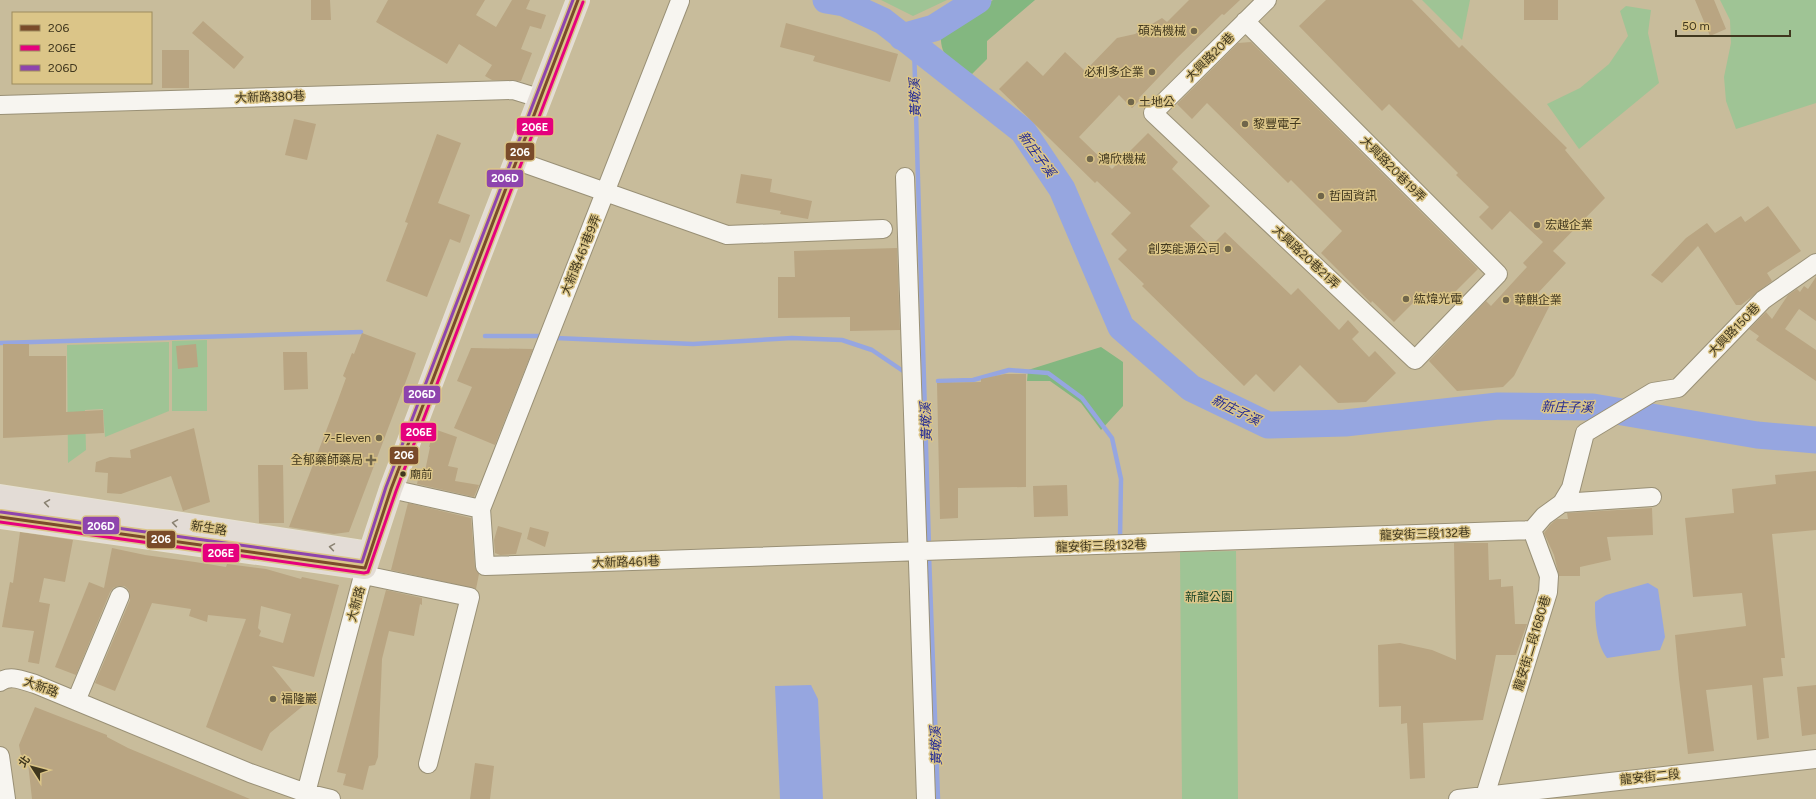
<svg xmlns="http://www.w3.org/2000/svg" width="1816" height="799" font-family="Figtree,'Noto Sans TC',sans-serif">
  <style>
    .green { fill: #9fc495 }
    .forest { fill: #83b780 }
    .water { fill: #96a6e0 }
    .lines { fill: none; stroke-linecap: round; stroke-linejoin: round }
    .stream { stroke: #96a6e0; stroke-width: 4.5 }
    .river { stroke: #96a6e0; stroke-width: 27 }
    .building { fill: #b9a582; fill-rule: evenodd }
    .minor-casing { stroke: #999076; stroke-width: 20 }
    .major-casing { stroke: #e6e1d2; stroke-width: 24 }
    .minor { stroke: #f7f5f0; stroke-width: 18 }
    .major { stroke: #e3dcd6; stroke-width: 22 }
    .bus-1-casing { stroke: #dbc588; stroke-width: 6 }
    .bus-2-casing { stroke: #dbc588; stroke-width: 6 }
    .bus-3-casing { stroke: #dbc588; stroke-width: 6 }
    .bus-1 { stroke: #7a4b2a; stroke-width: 3 }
    .bus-2 { stroke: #e5007d; stroke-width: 3 }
    .bus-3 { stroke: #8e44ad; stroke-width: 3 }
    .oneway { stroke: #898171 }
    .poi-dot { fill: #70664a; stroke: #dbc588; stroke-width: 1.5 }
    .bus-dot { fill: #40371e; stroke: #dbc588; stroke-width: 1.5 }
    .labels { text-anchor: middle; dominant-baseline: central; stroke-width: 3; stroke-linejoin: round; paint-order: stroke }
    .bus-label { font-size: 11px; fill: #40371e; stroke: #dbc588; text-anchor: start }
    .poi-label { font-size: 12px; fill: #40371e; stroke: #dbc588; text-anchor: start }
    .street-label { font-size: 12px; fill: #40371e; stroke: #dbc588 }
    .park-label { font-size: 12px; fill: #1b4527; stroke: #dbc588 }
    .water-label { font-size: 13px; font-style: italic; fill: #202895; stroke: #dbc588 }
    .line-badge { stroke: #dbc588; stroke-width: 1.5 }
    .badge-label { font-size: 11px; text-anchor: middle; font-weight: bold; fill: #fff }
  </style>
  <rect width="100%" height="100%" fill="#c8bc9b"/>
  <path class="green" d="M881,0H947L913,16Z
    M1422,0H1470L1462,40Z
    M1720,0H1816V103L1736,129L1726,101L1724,77L1731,43L1730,20Z
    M1626,6L1651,10L1648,33L1659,83L1579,149L1547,104L1580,88L1609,64L1628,36L1620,11Z
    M207,340V411H172V341Z
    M169,342V411L105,437L103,409L85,410L86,450L68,463L67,345Z
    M1236,551L1238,799H1182L1180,552Z"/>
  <path class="forest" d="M993,0H1035L987,41V59L972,74C950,62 939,57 941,30Z
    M1101,347L1123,362V406L1101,430L1081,403L1050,381H1027L1028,370Z"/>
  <path class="water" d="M1648,583L1658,589L1665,637L1660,650L1607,658C1596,644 1595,620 1595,602L1606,595Z
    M811,685L818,699L823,799H780L775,686Z"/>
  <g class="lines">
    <path class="stream" d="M914,46L929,547
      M485,336H544
      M556,338L693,344L792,338L842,340L872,350L906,373
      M0,343L361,332
      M938,381L973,380L1009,370L1048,373L1082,398L1112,438L1121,479L1120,538
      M929,555L938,799"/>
    <path class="river" d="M826,0L844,3L883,21L1023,131L1062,189L1121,327L1191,388L1268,425L1345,423L1498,406L1593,407L1757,435L1816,440
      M902,37L934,28L978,0"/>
  </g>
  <path class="building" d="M311,0H330L331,20H311Z
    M388,0H485L476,15L496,27L512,0H530L526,9L546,15L541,29L530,26L521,49L532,53L521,81L492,80L485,76L492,65L459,44L447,64L376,22Z
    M1189,0H1240L1224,15L1222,14L1177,58L1139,98L1141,99L1132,108L1119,95L1079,137L1112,169L1148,133L1178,162L1172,169L1210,206L1190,226L1211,246L1225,232L1291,295L1298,288L1339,330L1348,320L1359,332L1352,339L1369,357L1375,351L1396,373L1366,402L1338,403L1300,365L1274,392L1256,374L1244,386L1142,286L1144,284L1118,259L1127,250L1111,234L1131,213L1097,181L1095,183L999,89L1027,61L1043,76L1065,52L1085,71L1117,38L1135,34L1162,18L1167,22Z
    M1326,0H1412L1459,48L1462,45L1567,148L1565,150L1605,198L1553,251L1566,263L1538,293L1550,305L1514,376L1503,387L1457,391L1429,361L1486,301L1491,306L1527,267L1523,263L1543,242L1510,211L1492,230L1479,217L1489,207L1456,175L1458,173L1389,104L1382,111L1299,26Z
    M1524,0H1558V20H1524Z
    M1695,0H1714L1726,29L1710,36Z
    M203,21L244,57L234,69L192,33Z
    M786,23L898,54L890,82L813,61L815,56L780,47Z
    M1251,42L1478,269L1453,294L1423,293L1394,322L1372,301L1371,303L1321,253L1342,231L1291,180L1288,183L1207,103L1192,119L1177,104L1238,43Z
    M162,50H189V88H162Z
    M294,119L316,124L307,160L285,155Z
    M437,134L461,143L438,203L470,215L460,243L450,239L427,297L386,281L408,223L405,222Z
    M741,174L772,179L770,192L812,201L808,219L780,214L781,211L736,203Z
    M1768,206L1801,251L1767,273L1772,281L1741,305H1736L1698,246L1662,283L1651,275L1686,238L1707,223L1715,233L1741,216L1745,222Z
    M897,248L900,330L850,331V317L778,318V277H795L794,251Z
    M1816,277V321L1799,309L1785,329L1816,350V381L1756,340L1759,336L1749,329L1766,312L1772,319L1788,295L1797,289L1800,292L1804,286L1808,289Z
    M362,333L416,353L409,373L349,532L334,534L289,527L338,400L346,378L343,376L352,353L354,354Z
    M3,344H29V356H66V412L103,410L104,433L3,438Z
    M196,344L198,367L178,369L176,346Z
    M471,348L533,349L495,445L454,428L472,387L457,381Z
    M283,352H307L308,389L284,390Z
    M1005,374H1026V487L958,488V518L940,519L937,383L981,382V379Z
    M194,428L210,502L183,511L171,476L121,494L107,493L108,473L95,472L96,462L110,457L131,458L130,450Z
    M434,429L457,437L448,466L458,468L455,481L479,485L474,497L417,484L419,475L424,476L430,447H429Z
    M258,465H283L284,523H259Z
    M1816,471V530L1772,534L1785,658H1781L1783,676L1763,678L1769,738L1757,740L1752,685L1706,690L1714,751L1688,754L1679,679L1675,635L1746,626L1742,593L1693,597L1685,518L1734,513L1732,489L1776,484L1775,475Z
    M1067,485L1068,516L1034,517L1033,486Z
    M408,503L471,518L475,567L479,574L476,589L391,570Z
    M1652,508L1653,535L1607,537L1611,560L1580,567V576H1559L1554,555L1544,533L1551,524L1557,519H1568L1567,513Z
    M498,526L522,533L516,554L500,555L495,553L494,540Z
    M530,527L549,532L545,547L527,539Z
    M20,532L73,540L65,582L44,578L39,602L50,604L39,664L28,662L34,631L2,627L10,582L13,583Z
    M1454,543H1488L1489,580L1501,579V587L1513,586L1515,624H1527L1516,655H1496L1483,720L1423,723L1425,778L1410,779L1407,723L1401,724V706L1379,707L1378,645L1400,643L1432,650L1456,660Z
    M112,548L145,555L195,562L226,567L227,564L266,569L301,579L302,577L339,585L314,677L272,666L304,705L270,733L262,751L206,727L246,619L208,615L207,622L189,616L191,609L152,603L115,691L95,683L130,600V594L128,589L124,586H118L113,588L110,592L76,675L55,667L89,582L104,588ZM261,606L291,614L283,643L259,636L261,631L258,628Z
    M386,590L422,598V605L420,604L414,636L389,631L382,659L378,757L375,765L369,766L363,790L343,785L346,774L337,772Z
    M1816,685V734L1802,736L1797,687Z
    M35,707L107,735V737L128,748L250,799H32L28,763L22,761L19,745Z
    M475,763L494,766L490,799H470Z"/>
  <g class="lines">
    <g class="minor-casing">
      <path id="minor" d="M680,1L481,509L485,566L1532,530
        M1245,21L1498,274L1415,360L1153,113L1267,0
        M0,105L513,90L539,98
        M515,160L727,235L883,229
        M905,177L926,799
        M391,489L481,509
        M1562,503L1652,497
        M364,575L470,597L428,764
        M0,682C10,674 24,681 35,684L250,773L306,793L331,799
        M76,701L120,596
        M0,756L6,799
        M306,793L365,568
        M1458,799L1816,759
        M1484,799L1548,592L1549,576L1532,530L1544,516L1562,503L1571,488L1585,433L1653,392L1678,388L1763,300L1816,263"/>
    </g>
    <g class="major-casing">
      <path id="major" d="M0,496L370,553
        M0,517L365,568L391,489L473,272L578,0"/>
    </g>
    <use href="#minor" class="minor"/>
    <use href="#major" class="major"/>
    <g class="bus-1-casing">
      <path id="bus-1" d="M0,517L365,568L391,489L578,0"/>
    </g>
    <g class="bus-2-casing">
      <path id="bus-2" d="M0,522L364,573L368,572L396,491L583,2"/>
    </g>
    <g class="bus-3-casing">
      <path id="bus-3" d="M1,512L362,562L386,487L573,0"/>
    </g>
    <use href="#bus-1" class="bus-1"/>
    <use href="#bus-2" class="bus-2"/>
    <use href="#bus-3" class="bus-3"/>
  </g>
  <defs><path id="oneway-chevron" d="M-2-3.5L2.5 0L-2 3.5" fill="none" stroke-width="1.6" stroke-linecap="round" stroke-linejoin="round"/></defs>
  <g class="oneway">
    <use href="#oneway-chevron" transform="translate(47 503) rotate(-171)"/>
    <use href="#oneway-chevron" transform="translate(175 523) rotate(-171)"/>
    <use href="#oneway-chevron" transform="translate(332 547) rotate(-171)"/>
  </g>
  <g class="poi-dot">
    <circle cx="1194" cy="31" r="4"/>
    <circle cx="1152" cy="72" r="4"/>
    <circle cx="1131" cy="102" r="4"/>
    <circle cx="1245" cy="124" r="4"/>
    <circle cx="1090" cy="159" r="4"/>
    <circle cx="1321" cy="196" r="4"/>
    <circle cx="1537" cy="225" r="4"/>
    <circle cx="1228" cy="249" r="4"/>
    <circle cx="1406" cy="299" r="4"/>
    <circle cx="1506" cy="300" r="4"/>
    <circle cx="379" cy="438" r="4"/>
    <path d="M369 454h4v4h4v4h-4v4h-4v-4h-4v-4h4z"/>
    <circle cx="273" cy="699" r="4"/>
  </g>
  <circle class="bus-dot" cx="403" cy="474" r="3.5"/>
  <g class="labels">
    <g class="bus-label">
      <text x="410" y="474">廟前</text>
    </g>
    <g class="poi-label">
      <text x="1186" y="31" text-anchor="end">碩浩機械</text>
      <text x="1144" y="72" text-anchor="end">必利多企業</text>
      <text x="1139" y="102">土地公</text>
      <text x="1253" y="124">黎豐電子</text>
      <text x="1098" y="159">鴻欣機械</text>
      <text x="1329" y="196">哲固資訊</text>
      <text x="1545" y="225">宏越企業</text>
      <text x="1220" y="249" text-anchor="end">創奕能源公司</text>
      <text x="1414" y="299">紘煒光電</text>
      <text x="1514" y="300">華麒企業</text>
      <text x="371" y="438" text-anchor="end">7-Eleven</text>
      <text x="363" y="460" text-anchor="end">全郁藥師藥局</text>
      <text x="281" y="699">福隆巖</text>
    </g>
    <g class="street-label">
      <text transform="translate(1210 57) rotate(-45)">大興路20巷</text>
      <text transform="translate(270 97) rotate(-2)">大新路380巷</text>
      <text transform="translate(1393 169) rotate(45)">大興路20巷19弄</text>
      <text transform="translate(581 255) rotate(-68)">大新路461巷9弄</text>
      <text transform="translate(1306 257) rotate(43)">大興路20巷21弄</text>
      <text transform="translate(1734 330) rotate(-46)">大興路150巷</text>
      <text transform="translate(209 528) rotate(9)">新生路</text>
      <text transform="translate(1425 534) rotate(-2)">龍安街三段132巷</text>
      <text transform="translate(1101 546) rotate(-2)">龍安街三段132巷</text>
      <text transform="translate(626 562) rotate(-2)">大新路461巷</text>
      <text transform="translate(356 604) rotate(-75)">大新路</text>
      <text transform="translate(1532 643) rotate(-73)">龍安街二段1680巷</text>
      <text transform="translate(41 687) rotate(20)">大新路</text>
      <text transform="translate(1650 777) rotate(-6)">龍安街二段</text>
    </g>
    <g class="park-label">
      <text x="1209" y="597">新龍公園</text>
    </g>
    <g class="water-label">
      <text transform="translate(915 98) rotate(-92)">黃墘溪</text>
      <text transform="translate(1037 154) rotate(54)">新庄子溪</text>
      <text transform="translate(1567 407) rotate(1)">新庄子溪</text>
      <text transform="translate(1236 410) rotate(26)">新庄子溪</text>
      <text transform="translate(926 422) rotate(-92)">黃墘溪</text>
      <text transform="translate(936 746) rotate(-92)">黃墘溪</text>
    </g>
  </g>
  <g class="line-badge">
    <rect x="516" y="117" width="38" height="19" rx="4" fill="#e5007d"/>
    <rect x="505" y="142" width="30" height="19" rx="4" fill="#7a4b2a"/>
    <rect x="486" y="169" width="38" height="19" rx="4" fill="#8e44ad"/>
    <rect x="403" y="385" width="38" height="19" rx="4" fill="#8e44ad"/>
    <rect x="400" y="422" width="37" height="20" rx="4" fill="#e5007d"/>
    <rect x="389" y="446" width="30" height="19" rx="4" fill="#7a4b2a"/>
    <rect x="82" y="516" width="38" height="19" rx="4" fill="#8e44ad"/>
    <rect x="146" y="530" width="30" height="19" rx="4" fill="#7a4b2a"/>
    <rect x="202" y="543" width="38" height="20" rx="4" fill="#e5007d"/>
  </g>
  <g class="badge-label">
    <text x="535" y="131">206E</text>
    <text x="520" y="156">206</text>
    <text x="505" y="182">206D</text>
    <text x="422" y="398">206D</text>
    <text x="419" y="436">206E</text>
    <text x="404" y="459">206</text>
    <text x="101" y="530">206D</text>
    <text x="161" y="543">206</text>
    <text x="221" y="557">206E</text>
  </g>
  <rect x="12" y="12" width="140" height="72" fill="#dbc588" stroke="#9d8c5e"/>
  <rect x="20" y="25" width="20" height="6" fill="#7a4b2a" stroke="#9d8c5e"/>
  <text x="48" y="32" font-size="12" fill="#40371e">206</text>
  <rect x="20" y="45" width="20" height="6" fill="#e5007d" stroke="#9d8c5e"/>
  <text x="48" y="52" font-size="12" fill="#40371e">206E</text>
  <rect x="20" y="65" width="20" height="6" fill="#8e44ad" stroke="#9d8c5e"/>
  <text x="48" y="72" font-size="12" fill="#40371e">206D</text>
  <g transform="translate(32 767) rotate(306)" stroke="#dbc588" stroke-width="3" paint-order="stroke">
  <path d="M0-3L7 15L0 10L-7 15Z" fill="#40371e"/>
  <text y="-6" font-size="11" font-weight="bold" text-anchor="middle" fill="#40371e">北</text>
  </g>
  <path d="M1676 30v6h114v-6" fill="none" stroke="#40371e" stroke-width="2"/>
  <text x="1682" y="30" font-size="12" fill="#40371e" stroke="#dbc588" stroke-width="3" paint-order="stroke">50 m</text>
</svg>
